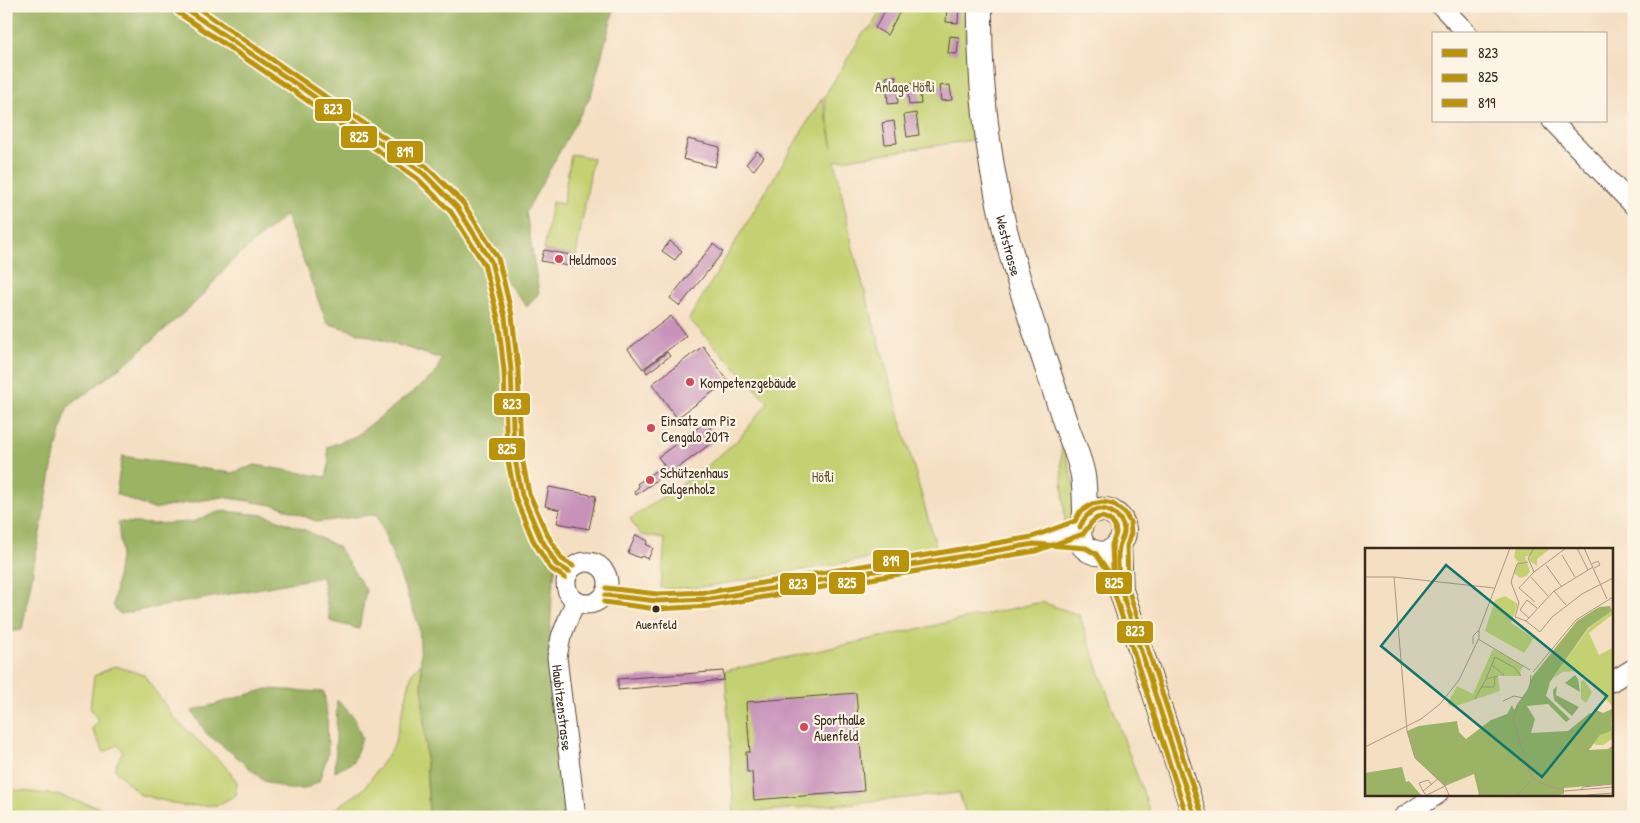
<svg xmlns="http://www.w3.org/2000/svg" width="1640" height="823" font-family="'Patrick Hand',sans-serif">
  <style>
    .green { fill: #c4d172; stroke: #807e48 }
    .forest { fill: #9bb364; stroke: #6b6e41 }
    .building { fill: #c791ba }
    .lines { fill: none; stroke-linecap: round; stroke-linejoin: round }
    .minor-casing { stroke: #574537; stroke-width: 21 }
    .major-casing { stroke: #574537; stroke-width: 26 }
    .minor { stroke: #fff; stroke-width: 19 }
    .major { stroke: #fff; stroke-width: 24 }
    .bus-1-casing { stroke: #fcf5e5; stroke-width: 9 }
    .bus-2-casing { stroke: #fcf5e5; stroke-width: 9 }
    .bus-3-casing { stroke: #fcf5e5; stroke-width: 9 }
    .bus-1 { stroke: #ba930a; stroke-width: 5 }
    .bus-2 { stroke: #ba930a; stroke-width: 5 }
    .bus-3 { stroke: #ba930a; stroke-width: 5 }
    .poi-dot { fill: #d1495b; stroke: #fcf5e5; stroke-width: 2 }
    .bus-dot { fill: #3b2a1e; stroke: #fcf5e5; stroke-width: 2 }
    .labels { text-anchor: middle; dominant-baseline: central; stroke-width: 4.5; stroke-linejoin: round; paint-order: stroke }
    .bus-label { font-size: 13px; fill: #3b2a1e; stroke: #fcf5e5 }
    .park-label { font-size: 14px; fill: #5d5433; stroke: #fcf5e5 }
    .street-label { font-size: 14px; fill: #3b2a1e; stroke: #fcf5e5 }
    .poi-label { font-size: 14px; fill: #3b2a1e; stroke: #fcf5e5; text-anchor: start }
    .inset-road { fill: none; stroke: #ab9781; stroke-width: 1 }
    .view { fill: #0f766e; fill-opacity: 0.15; stroke: #0f766e; stroke-width: 2.5 }
    .inset-edge { fill: none; stroke: #3b2a1e; stroke-width: 2.5 }
    .line-badge { stroke: #fcf5e5; stroke-width: 2 }
    .badge-label { font-size: 14px; text-anchor: middle; font-weight: bold; fill: #fff }
  </style>
  <rect width="100%" height="100%" fill="#fcf5e5"/>
  <filter id="ink" filterUnits="userSpaceOnUse"><feTurbulence type="fractalNoise" baseFrequency=".02" numOctaves="2"/><feDisplacementMap in="SourceGraphic" scale="10" xChannelSelector="R" yChannelSelector="G"/><feConvolveMatrix kernelMatrix="1 2 1 2 8 2 1 2 1" color-interpolation-filters="sRGB"/></filter>
  <filter id="wash" filterUnits="userSpaceOnUse"><feTurbulence type="fractalNoise" baseFrequency=".0096" numOctaves="4" result="noise"/><feDisplacementMap in="SourceGraphic" scale="20" xChannelSelector="R" yChannelSelector="G"/><feGaussianBlur stdDeviation="1.12" result="paint"/><feColorMatrix in="noise" values="0 0 0 0 0 0 0 0 0 0 0 0 0 0 0 0 0 1.4 0 .05"/><feComposite in="paint" operator="in"/></filter>
  <g filter="url(#wash)">
    <rect width="100%" height="100%" fill="#f5dfc3"/>
    <path class="green" d="M883,6H964L972,140L835,161L853,249L936,547L709,586L669,589L661,588L665,539L641,535L630,519L701,471L739,439L768,402L689,319L822,98L833,148L824,97L864,32L871,28Z
      M571,154L593,158L576,256L544,250L552,202L563,204Z
      M1062,440L1077,496L1074,516L1065,524L1061,461Z
      M1042,602L1079,615L1152,817H967L959,793L734,814L725,671Z
      M421,663L429,817H322L363,790L394,746L412,673Z
      M115,666L144,675L174,718L225,766L237,782L236,795L218,805L183,806L139,794L114,769L123,751L118,745L104,752L92,729L99,721L90,708L94,676Z
      M6,789L57,795L132,817H6Z"/>
    <path class="forest" d="M6,6H615L591,95L526,212L539,293L527,307L492,263L514,454L556,564L552,592L549,656L555,693L561,777L566,817H429L419,626L377,514L318,522L279,506L222,497L153,509L116,494L122,456L232,473L255,465L326,477L329,464L327,447L356,436L434,375L442,359L327,323L286,215L233,260L197,301L132,358L67,408L53,462L22,630L6,632Z
      M221,511L265,515L305,530L338,547L366,590L359,629L330,621L322,577L120,614L113,606L121,550L118,522L153,524L192,522Z
      M267,689L324,692L327,716L328,754L319,781L305,789H287L264,781L236,756L207,734L192,711Z
      M337,700L354,717L362,738L353,762L335,772Z"/>
    <g id="blocks">
      <path class="building" d="M888,6H903L887,35L875,28Z
        M947,6H959L958,23L946,22Z
        M950,36L959,37L957,54L948,53Z
        M896,76L898,103L888,104L886,77Z
        M907,84H919L921,104L909,105Z
        M950,85L952,100L941,101L939,86Z
        M916,113L919,135L907,137L904,115Z
        M894,121L897,143L885,144L882,123Z
        M688,139L720,147L715,167L683,159Z
        M757,151L764,157L754,170L746,164Z
        M670,241L682,251L675,260L662,251Z
        M713,244L723,252L680,306L670,298Z
        M544,250L576,256L574,267L541,261Z
        M671,316L686,336L643,369L628,349Z
        M703,346L728,381L677,418L652,384Z
        M667,352L670,356L647,373L645,369Z
        M706,422L718,438L670,474L669,471L636,495L634,491L639,487L637,484L664,465L658,457Z
        M549,487L596,496L589,529L557,523L560,510L545,506Z
        M636,535L648,541L646,544L653,548L648,559L641,556L640,558L628,553Z
        M723,671L724,680L618,690V679Z
        M856,693L864,791L754,800L752,772H747L746,752H750L746,702Z"/>
    </g>
  </g>
  <g filter="url(#ink)">
    <use href="#blocks" fill-opacity="0" stroke="#574537" stroke-width="1"/>
    <g class="lines">
      <g class="minor-casing">
        <g id="minor">
          <path d="M181,6L299,86L423,173L457,207L491,261L505,317L511,370L514,454L522,495L540,537L556,564L569,572"/>
          <path d="M1441,6L1468,34"/>
          <path d="M1552,121L1634,206"/>
          <circle cx="587" cy="583" r="21"/>
          <path d="M605,595C640,602 674,603 710,599L1034,544L1080,527"/>
          <path id="s1" d="M575,602L561,637L557,657L576,817"/>
          <path d="M1611,682L1634,668"/>
          <path d="M1403,817L1438,794"/>
        </g>
      </g>
      <g class="major-casing">
        <g id="major">
          <path id="s2" d="M980,6C979,94 989,176 1013,260C1028,314 1047,366 1064,419C1070,437 1080,458 1083,476C1084,482 1086,513 1084,518C1083,521 1081,524 1080,528C1074,551 1106,563 1119,544C1136,523 1106,497 1085,517"/>
          <path d="M1119,545L1121,590L1195,817"/>
        </g>
      </g>
      <use href="#minor" class="minor"/>
      <use href="#major" class="major"/>
      <g class="bus-1-casing">
        <path id="bus-1" d="M181,6L299,86L423,173L457,207L491,261L505,317L511,370L514,454L522,495L540,537L556,564L569,572
          M1080,527C1083,520 1087,513 1095,510C1107,506 1122,516 1124,529C1125,536 1120,541 1119,547C1116,564 1120,585 1125,601
          M605,595L657,601L710,599L1034,544L1086,548L1096,554L1121,590L1195,817"/>
      </g>
      <g class="bus-2-casing">
        <path id="bus-2" d="M177,12L295,92L418,179L451,212L484,264L498,318L504,371L507,455L515,497L533,540L550,568L565,578
          M604,602L657,609L711,606L1036,551L1083,534L1092,522L1097,518L1102,517L1108,519L1112,522L1115,527L1116,533L1112,545L1114,592L1187,817"/>
      </g>
      <g class="bus-3-casing">
        <path id="bus-3" d="M195,6L427,167L463,203L498,258L512,315L518,370L521,453L529,493L547,534L562,559L573,566
          M606,588L657,594L709,592L1032,537L1075,521L1080,512L1092,504L1103,502L1113,504L1125,513L1130,522L1131,533L1127,546L1128,589L1202,815"/>
      </g>
      <use href="#bus-1" class="bus-1"/>
      <use href="#bus-2" class="bus-2"/>
      <use href="#bus-3" class="bus-3"/>
    </g>
  </g>
  <g class="poi-dot">
    <circle cx="559" cy="259" r="5"/>
    <circle cx="690" cy="382" r="5"/>
    <circle cx="651" cy="428" r="5"/>
    <circle cx="650" cy="480" r="5"/>
    <circle cx="804" cy="727" r="5"/>
  </g>
  <circle class="bus-dot" cx="656" cy="609" r="4.5"/>
  <g class="labels">
    <g class="bus-label">
      <text x="656" y="624">Auenfeld</text>
    </g>
    <g class="park-label">
      <text x="905" y="86">Anlage Höfli</text>
      <text x="823" y="476">Höfli</text>
    </g>
    <g class="street-label">
      <text stroke="none"><textPath href="#s2" startOffset="242">Weststrasse</textPath></text>
      <text stroke="none"><textPath href="#s1" startOffset="109">Haubitzenstrasse</textPath></text>
    </g>
    <g class="poi-label">
      <text x="569" y="259">Heldmoos</text>
      <text x="700" y="382">Kompetenzgebäude</text>
      <text x="661" y="420">Einsatz am Piz<tspan x="661" dy="16">Cengalo 2017</tspan></text>
      <text x="660" y="472">Schützenhaus<tspan x="660" dy="16">Galgenholz</tspan></text>
      <text x="814" y="719">Sporthalle<tspan x="814" dy="16">Auenfeld</tspan></text>
    </g>
  </g>
  <g transform="translate(1365 548)">
    <rect width="248" height="248" fill="#f5dfc3"/>
    <path d="M151,0H186L172,11V18L164,12L165,7L160,9L165,23L162,28L155,30L149,25L153,14L149,9ZM140,48L153,56L146,75L169,90L159,105L120,83L130,52ZM247,63V67L224,85L234,107L247,100V158L222,130L211,123L198,124L188,130L224,80ZM128,101L159,118L155,123L156,128H133L135,143L88,159L82,156L92,138L108,146ZM219,132L227,144L221,155L216,151V133ZM247,178V191L238,197H231L229,195L235,187Z" fill="#c4d172"/>
    <path d="M245,58L247,63L223,80L185,134L181,148L205,171L201,174L183,156L162,158L170,171L166,185L203,183L225,165L229,167V161L238,165L247,161L246,183L235,187L224,202L243,201L247,198V236L199,240V246L193,247H114L109,226L80,238L50,210L42,183L54,178L92,173L94,184L101,191L126,172L142,166L147,157L149,162L162,143L167,129L212,73L234,59ZM210,127L213,131L215,144L200,135ZM192,138L191,147L214,159L207,168L189,152L188,142ZM37,219L41,234L44,233L56,247H0V225Z" fill="#9bb364"/>
    <path class="inset-road" d="M169,0L163,10L169,24L154,40L170,54M212,0L223,22M219,0L242,51M197,7L210,29M227,16L233,13L235,17L229,20M181,17L196,38M228,19L189,43L161,73L175,84L187,69L217,46L248,30M169,24L201,0M0,29H29L129,40M29,29L42,183L50,210L80,238L84,247M166,29L183,48M189,43L201,57M164,70L155,62L162,52L172,60M161,73L150,69L154,55L146,34L152,16L163,14M113,91L165,122M108,96V88L114,82L145,0M127,117L139,127M168,124L211,72L248,49M166,127L165,139L152,157L148,172L165,226L175,235L200,243L248,239M121,131L130,109L150,120L156,128M116,139H129L130,129M110,151L121,131L133,128M138,153L149,148L158,150M0,199L56,171L75,156L94,132L114,90V82M216,242L218,239L248,236M58,243L54,235L63,232L67,237M61,247L58,243L73,231M62,247L80,238M152,247L169,230M223,247L248,245"/>
    <path class="view" d="M81,17L242,148L177,229L16,98Z"/>
    <rect width="248" height="248" class="inset-edge"/>
  </g>
  <g class="line-badge">
    <rect x="314" y="98" width="38" height="24" rx="5" fill="#ba930a"/>
    <rect x="340" y="125" width="38" height="24" rx="5" fill="#ba930a"/>
    <rect x="386" y="140" width="38" height="24" rx="5" fill="#ba930a"/>
    <rect x="493" y="392" width="38" height="24" rx="5" fill="#ba930a"/>
    <rect x="488" y="437" width="38" height="24" rx="5" fill="#ba930a"/>
    <rect x="872" y="549" width="38" height="24" rx="5" fill="#ba930a"/>
    <rect x="1095" y="571" width="38" height="24" rx="5" fill="#ba930a"/>
    <rect x="828" y="571" width="38" height="24" rx="5" fill="#ba930a"/>
    <rect x="779" y="572" width="38" height="24" rx="5" fill="#ba930a"/>
    <rect x="1116" y="620" width="38" height="24" rx="5" fill="#ba930a"/>
  </g>
  <g class="badge-label">
    <text x="333" y="114">823</text>
    <text x="359" y="142">825</text>
    <text x="405" y="157">819</text>
    <text x="512" y="409">823</text>
    <text x="507" y="454">825</text>
    <text x="891" y="566">819</text>
    <text x="1114" y="588">825</text>
    <text x="847" y="588">825</text>
    <text x="798" y="589">823</text>
    <text x="1135" y="636">823</text>
  </g>
  <rect width="1640" height="823" fill="none" stroke="#fcf5e5" stroke-width="25"/>
  <rect x="1432" y="32" width="175" height="90" fill="#fcf5e5" stroke="#afa495"/>
  <rect x="1442" y="49" width="25" height="8" fill="#ba930a" stroke="#afa495"/>
  <text x="1478" y="58" font-size="15" fill="#3b2a1e">823</text>
  <rect x="1442" y="74" width="25" height="8" fill="#ba930a" stroke="#afa495"/>
  <text x="1478" y="82" font-size="15" fill="#3b2a1e">825</text>
  <rect x="1442" y="99" width="25" height="8" fill="#ba930a" stroke="#afa495"/>
  <text x="1478" y="108" font-size="15" fill="#3b2a1e">819</text>
</svg>
